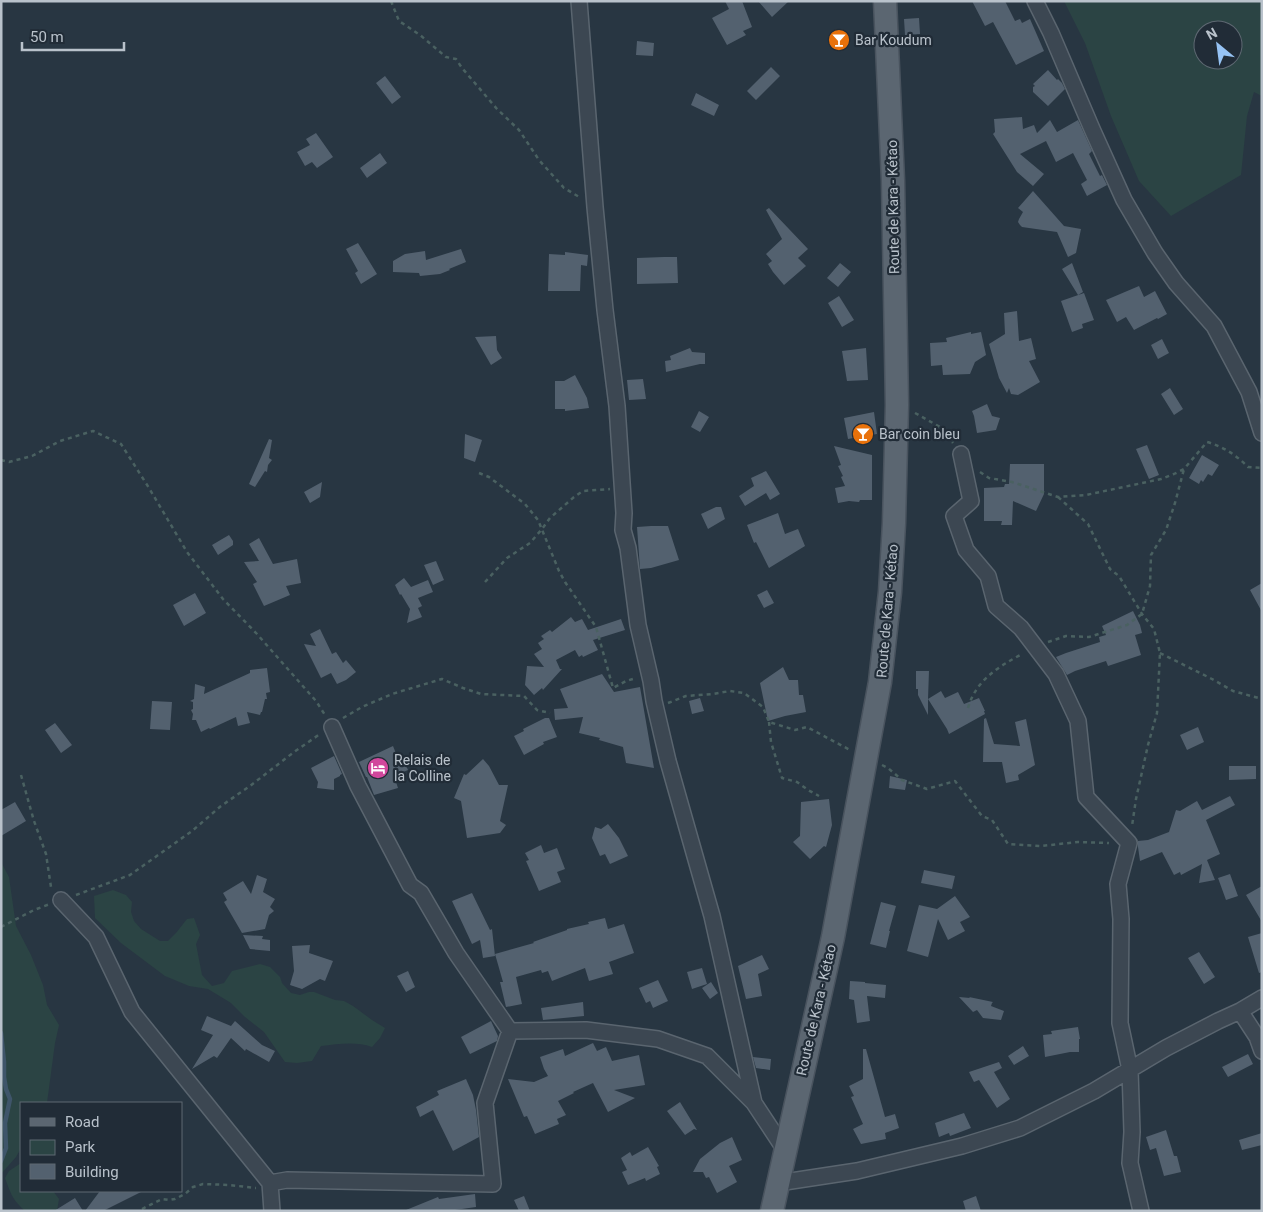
<svg xmlns="http://www.w3.org/2000/svg" width="1263" height="1212" font-family="Roboto,sans-serif">
  <style>
    .green { fill: #2b4444; fill-rule: evenodd }
    .lines { fill: none; stroke-linecap: round; stroke-linejoin: round }
    .stream { stroke: #3f556a; stroke-width: 4.5 }
    .building { fill: #53616f }
    .minor-casing { stroke: #5a656f; stroke-width: 18 }
    .primary-casing { stroke: #49535e; stroke-width: 25 }
    .path { stroke: #4a6161; stroke-width: 2.5; stroke-dasharray: 4 4; stroke-linecap: butt }
    .minor { stroke: #3c4752; stroke-width: 15 }
    .primary { stroke: #5b6671; stroke-width: 22 }
    .labels { text-anchor: middle; dominant-baseline: central; stroke-width: 4.5; stroke-linejoin: round; paint-order: stroke }
    .poi-label { font-size: 14px; fill: #b9c2cb; stroke: #212c37; text-anchor: start }
    .street-label { font-size: 14px; fill: #b9c2cb; stroke: #212c37 }
  </style>
  <rect width="100%" height="100%" fill="#283642"/>
  <path class="green" d="M1064,1H1262V96L1254,92L1247,116L1241,175L1171,216L1139,181L1111,116L1085,43ZM1203,30H1233V60H1203Z
    M1,862L9,877L16,926L31,955L43,985L47,1005L59,1025L55,1043L47,1103H21V1148L16,1157L1,1174Z
    M113,890L126,895L132,902L131,912L134,921L141,929L160,941H168L176,933L187,919L194,918L200,935L196,944L202,975L212,986L224,983L232,971L260,964L270,967L280,977L282,983L291,993L300,995L309,992H314L335,1000L344,1001L353,1006L372,1020L385,1028L380,1038L372,1047C356,1041 338,1044 321,1046L312,1061L297,1063L285,1062L264,1032L245,1017L231,1003L208,989L189,986L165,976L121,943L95,918L94,896Z
    M21,1163V1191H53L59,1199L57,1211H25C12,1199 11,1194 5,1178L9,1171Z"/>
  <g class="lines">
    <path class="stream" d="M1,1033L4,1062V1077L6,1089L10,1099L5,1123L6,1148L1,1161"/>
  </g>
  <path class="building" d="M725,1H742L752,27L743,31L746,35L727,45L712,18L729,9Z
    M758,1H789L772,17Z
    M972,1H1005L1015,21L1020,19L1022,23L1030,19L1044,51L1016,65L993,22L985,26Z
    M919,18L920,34L905,35L904,19Z
    M637,41L654,43L653,56L636,55Z
    M771,67L780,76L756,100L747,91Z
    M1048,70L1057,80L1058,79L1062,83L1065,89L1048,106L1033,92V87L1035,86L1033,84Z
    M385,76L401,97L392,104L376,83Z
    M696,93L719,105L714,116L691,105Z
    M1022,117L1023,129L1034,125L1037,133L1050,120L1057,132L1078,120L1092,151L1089,154L1100,176L1102,175L1107,185L1087,196L1081,184L1087,180L1073,153L1056,162L1046,141L1020,154L1044,174L1033,186L1017,172L993,134L995,132L994,119Z
    M316,133L333,157L317,168L312,162L305,166L297,152L310,145L306,139Z
    M380,153L387,163L367,178L360,168Z
    M1033,191L1064,226L1081,229L1076,253L1068,257L1057,232L1022,227L1020,225L1018,222L1019,219L1023,212L1018,208Z
    M769,208L808,249L798,258L806,266L784,285L773,272L768,264L772,261L766,254L782,239L766,210Z
    M358,243L377,274L361,284L355,273L358,271L346,249Z
    M461,249L466,262L449,269L450,270L440,274L420,276L419,273L393,272V261L405,254L425,251L426,260Z
    M565,252L588,255L587,266L581,265L580,291H548L549,254L565,255Z
    M664,257H677L678,283L637,284V258Z
    M840,263L851,272L838,287L827,278Z
    M1072,263L1083,292L1078,295L1062,269Z
    M1139,286L1144,297L1155,291L1167,314L1158,319L1157,318L1134,330L1126,317L1117,322L1106,300Z
    M1084,293L1094,320L1082,324L1083,328L1072,332L1061,301Z
    M839,296L854,320L842,327L828,303Z
    M1017,311L1019,341L1031,338L1036,359L1029,361L1040,382L1018,395L1011,394L1009,388L1007,393L999,378L989,344L1005,334L1004,313Z
    M971,332V334L981,332L986,355L975,362L970,374L943,375L942,365L931,366L930,343L947,342L946,338Z
    M496,336L497,350L502,358L491,365L475,337Z
    M1162,339L1169,353L1158,359L1151,345Z
    M690,348L692,352L705,353V364H700L666,372L665,361L671,360L670,356Z
    M866,348L868,380L847,381L842,351Z
    M575,375L587,398L589,408L565,411V409H555V381H564Z
    M643,379L646,399L629,400L627,380Z
    M1170,388L1183,409L1174,415L1161,394Z
    M987,404L992,416L1000,418L996,430L977,433L974,416L972,411Z
    M699,411L709,417L700,432L691,427Z
    M874,412L877,434L848,439L844,418Z
    M465,434L482,440L475,462L464,458Z
    M269,439L272,440L269,458L272,460L268,465L267,472L265,471L255,487L249,484Z
    M1147,445L1159,475L1149,479L1136,449Z
    M834,446L872,455V500H860L859,502L849,501L838,503L835,488L845,486L841,477L843,476L838,466L841,465Z
    M1202,455L1219,465L1212,476L1208,474L1203,482L1201,480L1199,484L1189,478Z
    M1010,464H1044V494L1036,511L1013,501L1012,525H1001L1002,521H984V488L1004,487L1005,484H1009Z
    M766,471L780,494L770,500L766,493L745,506L739,496L754,486L751,478Z
    M322,482L320,497L310,503L304,492Z
    M716,507H721L725,519L708,529L701,514Z
    M778,513L785,534L798,529L805,546L769,568L756,542L754,543L747,525Z
    M651,526H668L679,560L651,568L640,569L637,527Z
    M229,535L233,541V545L218,555L212,545Z
    M259,538L273,564L297,559L301,583L286,586L290,595L264,606L253,584L257,582L244,562L259,561L249,544Z
    M436,561L444,580L433,585L424,565Z
    M404,578L411,587L428,580L433,592L418,598L422,606L418,608L422,617L407,623L410,609L401,594L400,595L395,585Z
    M1262,583V612L1250,590Z
    M767,590L774,603L764,608L757,595Z
    M195,593L206,613L184,626L173,605Z
    M1133,611L1140,625L1142,633L1135,635L1141,655L1108,666L1106,661L1075,671L1067,675L1056,657L1066,653L1100,642L1099,637L1106,635L1102,626Z
    M571,617L575,622L582,619L588,630L621,619L625,630L593,640L598,650L583,657L582,655L579,657L575,650L556,660L560,669H562L543,690L542,688L534,695L525,685L527,666L544,667L534,654L542,649L538,643L544,639L541,636L550,630L552,632Z
    M320,629L332,654L336,652L343,663L346,660L356,672L346,680L337,684L331,673L321,678L304,644L316,646L310,634Z
    M783,667L789,680H798L799,695H803L806,712L785,716L768,721L760,683Z
    M267,668L270,692L266,693L267,699H265L262,712H261L260,715L247,712L250,723L238,726L236,717L210,729L209,728L201,732L196,720H192L193,714L191,710L193,709V702L190,701L194,699L195,684L205,687L204,694L250,673V670Z
    M916,671H929L928,699L941,691L945,698L958,692L964,704L979,698L985,711H984L985,714L949,734L947,729L928,699V715L918,695V689H916Z
    M602,674L614,692L640,687L654,768L626,763L623,747L599,740L600,738L579,733L583,717L555,720L554,709L568,708L560,689Z
    M700,698L704,711L692,714L689,701Z
    M152,701L172,702L170,730L150,729Z
    M545,718H549L557,737L543,742L544,744L524,755L514,736L524,731L523,729Z
    M986,718L994,744L1020,746L1015,722L1026,719L1035,765L1018,775L1019,780L1006,783L1002,762H983L984,719Z
    M55,723L72,745L61,753L45,730Z
    M1198,727L1204,742L1187,750L1180,735Z
    M393,746L397,756L401,754L408,770L394,776L398,788L374,795L367,777H366L359,762Z
    M334,756L342,774L340,775V776L334,779V790L317,788L318,782L311,768Z
    M483,759L489,766L499,785H508L500,821L506,825L500,833L467,838L461,801L454,798L464,774L466,775Z
    M1229,766H1256V779L1229,780Z
    M890,776L907,780L905,790L889,788Z
    M1230,796L1235,805L1206,820L1220,854L1207,860L1215,880L1199,883L1202,864L1181,875L1180,872L1174,875L1162,852L1140,861L1138,847V841L1148,840L1169,832L1176,810L1180,811L1197,801L1202,810Z
    M829,799L832,825L826,847L824,846L810,859L793,842L800,836L801,802Z
    M15,802L26,821L1,836V810Z
    M608,824L619,838L628,856L610,864L605,854L600,856L592,838L595,827L601,829Z
    M541,845L544,853L557,848L565,869L557,872L561,882L539,891L526,861L529,860L525,853Z
    M924,870L955,876L952,889L921,883Z
    M1230,874L1238,896L1226,900L1218,878Z
    M257,875L267,879L263,892L275,899L270,907L274,911L269,915L265,929L242,933L224,902L227,900L223,893L243,881L251,894Z
    M1262,886V922L1246,895Z
    M472,893L490,930L492,929L495,956L483,958L480,940L472,944L452,901Z
    M955,896L970,917L960,922L965,931L948,940L938,919L928,957L907,951L919,905L937,909Z
    M881,902L896,906L889,931H890L886,948L870,944Z
    M605,918L608,929L624,924L634,953L609,962L613,974L589,981L585,968L552,981L548,971L542,973L541,970L516,977L522,1004L506,1007L500,982H503L495,954L534,943L533,942L567,930V929L589,924L588,922Z
    M1262,933V972L1259,973L1248,937Z
    M243,935L263,936L262,939L270,940V951L250,949Z
    M310,945L309,953L333,961L325,981L320,979L302,989L290,985L294,971L292,946Z
    M1199,952L1215,977L1204,984L1188,958Z
    M762,955L769,969L758,974L762,996L746,999L738,966Z
    M702,968L707,984L692,989L687,972Z
    M408,971L415,987L406,992L397,976Z
    M658,980L668,1001L653,1008L650,1001L646,1003L639,988Z
    M850,981L865,982V983L886,985L885,998L867,996L870,1021L857,1023L854,1000L849,999Z
    M711,982L718,993L710,999L702,988Z
    M959,997L970,998L969,997L993,1002L992,1003L991,1006L1004,1011L1001,1020L983,1018L977,1010L973,1012Z
    M583,1002L584,1016L543,1020L541,1008Z
    M207,1016L231,1026L235,1021L262,1045L275,1051L269,1062L246,1049L245,1051L231,1038L217,1058L214,1056L192,1069L213,1035L201,1030Z
    M491,1021L498,1036L497,1041L470,1054L461,1037Z
    M1078,1027L1080,1039H1079V1052H1070L1045,1057L1043,1035L1052,1034L1051,1031Z
    M593,1043L597,1051L606,1047L612,1061L639,1055L645,1085L614,1090L635,1098L608,1112L593,1083L573,1092L574,1093L558,1101L566,1115L557,1119L559,1124L535,1134L527,1116L524,1117L508,1079L534,1082L548,1076L544,1069L540,1057L563,1049L565,1056Z
    M1023,1046L1029,1056L1014,1065L1008,1056Z
    M863,1049H866L885,1117L895,1114L899,1128L885,1133L886,1139L861,1144L853,1129L863,1124L851,1097L854,1096L849,1086L863,1079Z
    M1248,1054L1253,1064L1228,1077L1222,1067Z
    M753,1057L771,1059L770,1070L756,1068Z
    M999,1062L1002,1068L994,1072L1010,1099L997,1108L979,1080L974,1082L969,1072Z
    M466,1079L473,1095L476,1110L479,1137L453,1151L433,1110L420,1117L416,1107L439,1095L437,1091Z
    M680,1102L697,1130L694,1129L685,1135L667,1111Z
    M964,1113L971,1128L950,1136L949,1133L939,1137L935,1123Z
    M1166,1130L1174,1156H1177L1181,1172L1164,1176L1156,1148L1150,1150L1146,1137Z
    M1262,1133V1145L1242,1150L1239,1140Z
    M732,1137L742,1160L729,1166L737,1182L717,1193L709,1177L706,1178L703,1172H693L700,1159L720,1143Z
    M648,1147L659,1166L657,1167L660,1174L646,1181L645,1178L628,1185L622,1172L627,1170L621,1158L630,1152L632,1156Z
    M100,1191H143L103,1211H85Z
    M475,1194L476,1207L448,1211H406V1210L438,1197L439,1199Z
    M524,1196L530,1211H519L514,1200Z
    M976,1196L981,1211H966L963,1201Z
    M75,1198L83,1211H54Z"/>
  <g class="lines">
    <g class="minor-casing">
      <path id="minor" d="M579,1L595,207L605,310L617,406L624,513L623,530L628,548L638,625L651,681L654,701L668,761L712,916L754,1103
        M1035,1L1051,33L1092,129L1124,200L1155,253L1176,283L1214,326L1249,392L1262,433
        M961,454L971,501L954,516L966,550L988,576L996,606L1021,628L1056,674L1078,721L1086,797L1129,843L1118,884L1121,919L1120,1023L1130,1070L1132,1132L1130,1163L1141,1211
        M332,727L358,786L410,885L421,893L456,953L510,1031
        M61,900L96,937L132,1012L270,1183L272,1211
        M1240,1011L1257,1037L1262,1051
        M510,1031L586,1030L658,1039L707,1056L754,1103L785,1150
        M270,1183L287,1180L493,1184L485,1103L510,1031
        M778,1183L857,1171L962,1146L1020,1128L1094,1091L1166,1048L1218,1021L1240,1011L1262,998"/>
    </g>
    <g class="primary-casing">
      <path id="primary" d="M772,1211L833,937L880,682L890,592L894,523L897,405L893,181L885,1"/>
    </g>
    <path class="path" d="M391,1L399,21L420,35L446,57L456,59L462,68L497,109L519,130L539,160L564,188L581,198
      M915,413L940,427L953,443
      M1,460L9,462L32,456L60,441L93,431L121,444L149,488L187,552L223,599L257,634L316,701L325,715
      M980,472L989,478L1012,482L1058,497L1086,495L1161,479L1174,474L1184,469L1207,442C1224,447 1236,455 1248,467L1262,468
      M479,473L489,477L525,504L538,520L559,571L565,582L596,627L613,688L626,681L636,678
      M1058,497L1088,524L1110,569L1119,576L1142,614L1154,629L1160,653L1157,713L1148,745L1136,799L1132,826
      M485,582L507,558L530,543L542,529L550,518L574,497L583,491L610,489
      M1048,642L1066,636L1089,637L1127,625L1142,614L1150,586L1151,555L1166,530L1175,503L1184,469
      M1160,653L1212,679L1233,691L1262,699
      M668,703L686,696L713,694L730,691L744,693L763,707L769,722L795,730L807,727L850,750
      M968,708C976,680 998,667 1022,654
      M343,718L362,707L392,694L442,679L463,688L481,694L524,696L537,710L550,713
      M769,722L771,742L782,778L797,782L808,790L819,796
      M882,765L888,768L902,780L927,789L955,781L982,816L992,820L1008,844L1041,846L1078,842L1109,843
      M21,775L34,821L46,854L51,887L53,889
      M76,895L130,875L192,831L221,806L250,786L294,752L320,734
      M1,927L34,910L50,904
      M142,1209L162,1199L169,1200L175,1199L185,1194L193,1187L203,1184L229,1185L256,1188"/>
    <use href="#minor" class="minor"/>
    <use href="#primary" class="primary"/>
  </g>
  <defs>
    <g id="bar-disc" transform="scale(1.125)"><circle r="9.5" fill="#e8710a" stroke="#212c37"/><path d="M-6-5H6L.8 .8V4.5H3.5V6h-7V4.5H-.8V.8Z" fill="#fff"/></g>
    <g id="hotel-disc" transform="scale(1.125)"><circle r="9.5" fill="#d1479c" stroke="#212c37"/><path d="M-6-4.5h1.5V1H6V5H4.5V3h-9V5H-6ZM-4 0a1.8 1.8 0 1 1 3.6 0ZM.5 0V-2.5h3Q6-2.5 6 0Z" fill="#fff"/></g>
  </defs>
  <g fill-rule="evenodd">
    <use href="#bar-disc" x="839" y="40"/>
    <use href="#bar-disc" x="863" y="434"/>
    <use href="#hotel-disc" x="378" y="768"/>
  </g>
  <g class="labels">
    <g class="poi-label">
      <text x="855" y="40">Bar Koudum</text>
      <text x="879" y="434">Bar coin bleu</text>
      <text x="394" y="760">Relais de<tspan x="394" dy="16">la Colline</tspan></text>
    </g>
    <g class="street-label">
      <text transform="translate(893 207) rotate(-91)">Route de Kara - Kétao</text>
      <text transform="translate(887 611) rotate(-85)">Route de Kara - Kétao</text>
      <text transform="translate(816 1010) rotate(-77)">Route de Kara - Kétao</text>
    </g>
  </g>
  <rect width="1263" height="1212" fill="none" stroke="#b9c2cb" stroke-width="5"/>
  <rect x="20" y="1102" width="162" height="90" fill="#212c37" stroke="#5e6872"/>
  <rect x="30" y="1118" width="25" height="8" fill="#5b6671" stroke="#5e6872"/>
  <text x="65" y="1127" font-size="15" fill="#b9c2cb">Road</text>
  <rect x="30" y="1140" width="25" height="15" fill="#2b4444" stroke="#5e6872"/>
  <text x="65" y="1152" font-size="15" fill="#b9c2cb">Park</text>
  <rect x="30" y="1164" width="25" height="15" fill="#53616f" stroke="#5e6872"/>
  <text x="65" y="1177" font-size="15" fill="#b9c2cb">Building</text>
  <g transform="translate(1218 45) rotate(331)"><circle r="24" fill="#212c37" stroke="#5e6872"/>
  <path d="M0-4L9 19L0 12L-9 19Z" fill="#96c3f4"/>
  <text y="-8" font-size="14" font-weight="bold" text-anchor="middle" fill="#b9c2cb">N</text>
  </g>
  <path d="M22 42v8h102v-8" fill="none" stroke="#b9c2cb" stroke-width="2.5"/>
  <text x="30" y="42" font-size="15" fill="#b9c2cb" stroke="#212c37" stroke-width="4" paint-order="stroke">50 m</text>
</svg>
